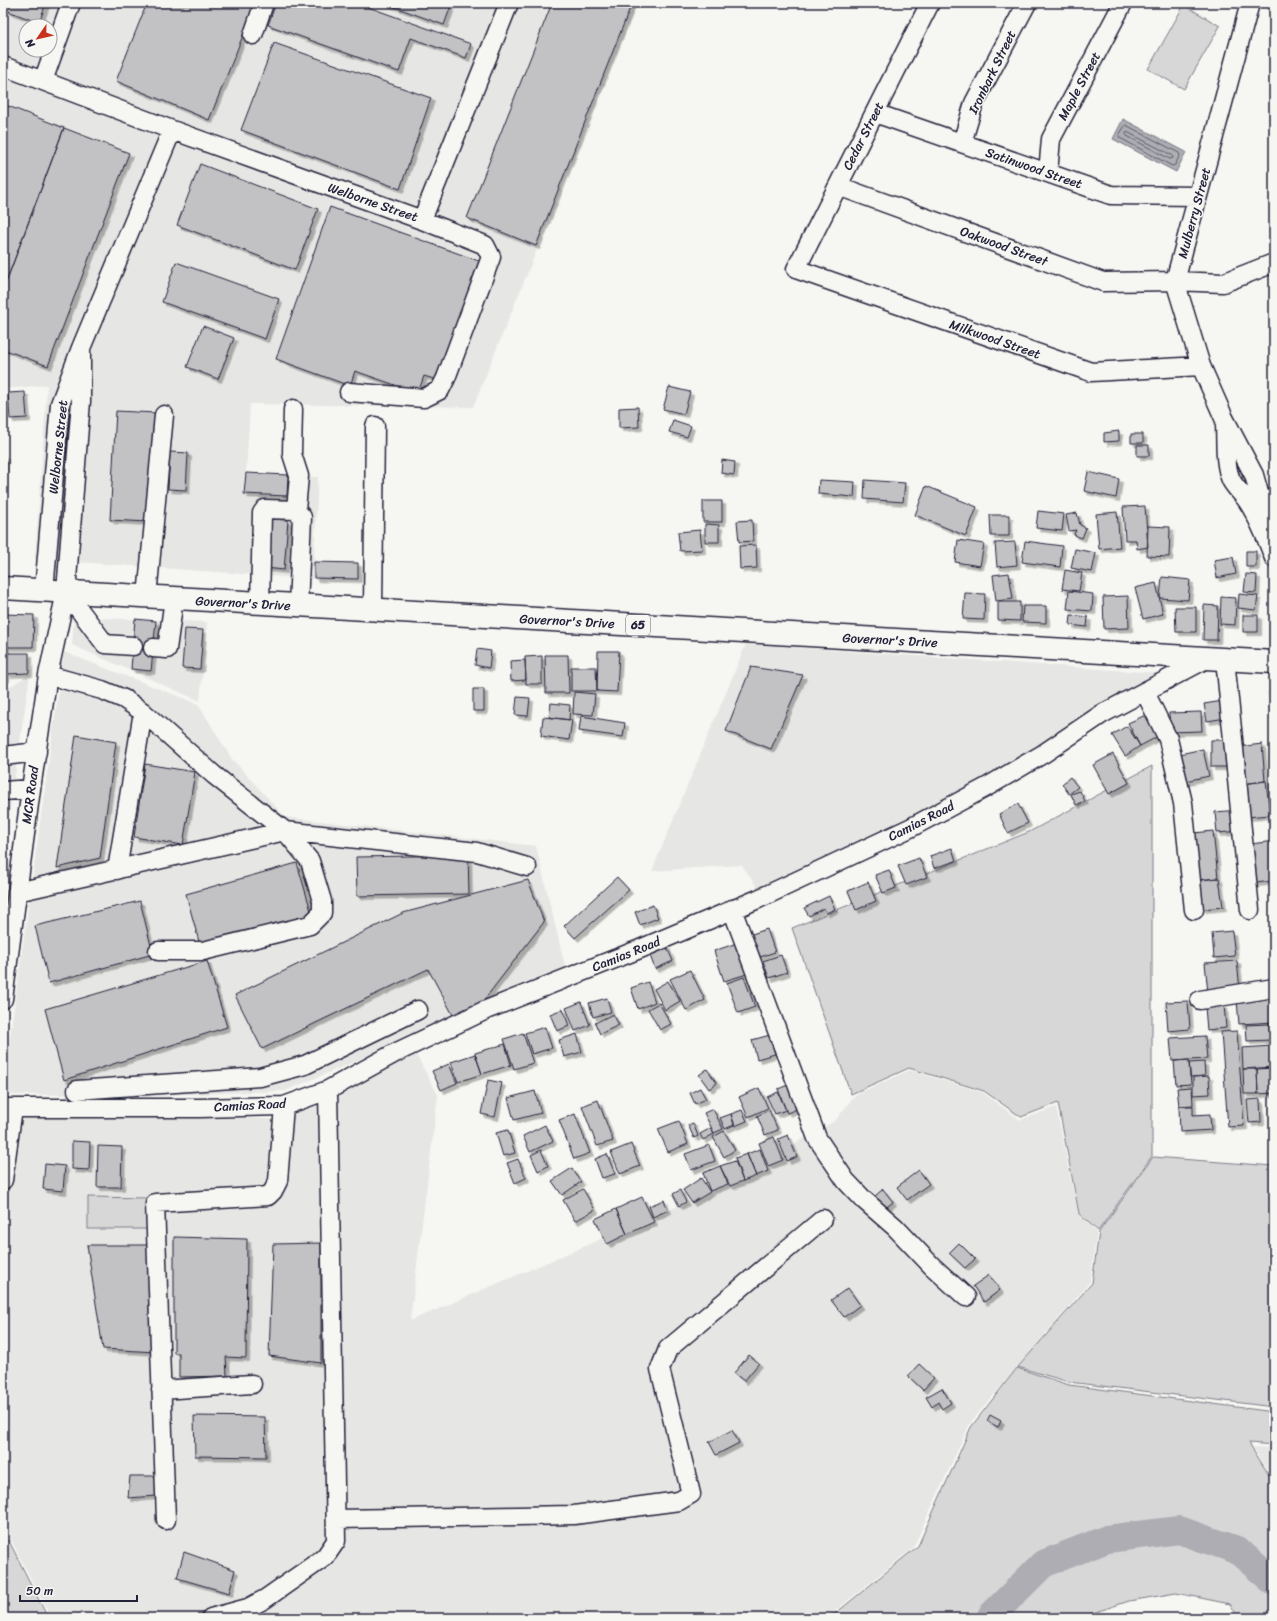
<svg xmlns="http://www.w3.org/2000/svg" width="1277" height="1621" font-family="Sriracha,sans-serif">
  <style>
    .built { fill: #e6e6e4; fill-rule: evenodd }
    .green { fill: #d7d7d7; stroke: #7c7c89 }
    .water { fill: #adadb3; stroke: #757583 }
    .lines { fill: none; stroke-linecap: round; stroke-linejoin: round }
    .shore { stroke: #5a5a6b; stroke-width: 1 }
    .river { stroke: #adadb3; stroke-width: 28 }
    .building { fill: #c2c2c4; stroke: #22223b; filter: url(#shadow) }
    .minor-casing { stroke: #22223b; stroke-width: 21 }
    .highway-casing { stroke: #22223b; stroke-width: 25 }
    .minor { stroke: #f6f6f2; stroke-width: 18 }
    .highway { stroke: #f6f6f2; stroke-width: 22 }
    .labels { text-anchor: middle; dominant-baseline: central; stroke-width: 3; stroke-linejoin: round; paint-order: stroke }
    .shield { fill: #f6f6f2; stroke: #626272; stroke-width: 1 }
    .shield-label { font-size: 12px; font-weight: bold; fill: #22223b }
    .street-label { font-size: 13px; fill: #22223b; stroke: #f6f6f2 }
  </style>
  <defs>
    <filter id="shadow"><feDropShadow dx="3.5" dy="3.5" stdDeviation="0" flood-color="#0004"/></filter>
  </defs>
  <rect width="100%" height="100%" fill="#f6f6f2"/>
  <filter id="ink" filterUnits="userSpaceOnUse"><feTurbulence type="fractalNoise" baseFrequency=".025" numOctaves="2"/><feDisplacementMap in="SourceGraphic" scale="8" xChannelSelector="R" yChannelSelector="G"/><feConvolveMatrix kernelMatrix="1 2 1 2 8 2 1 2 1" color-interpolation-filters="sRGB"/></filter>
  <g filter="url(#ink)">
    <path class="built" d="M3,3H637L473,407L250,404L246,473L318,477L313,579L35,559L47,385L3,389ZM26,26H50V50H26Z
      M74,617L207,622L200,701L72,645Z
      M746,644L1158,673L987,783L760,891L742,865L652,871Z
      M64,652L198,704L232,759L285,817L536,846L566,970L415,1036L285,1091L199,1094L3,1095V1086Z
      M30,674L18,755L3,860V691Z
      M415,1053L438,1095L410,1321L690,1201L835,1121L855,1095L910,1070L982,1092L1020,1120L1056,1107L1078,1214L1097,1232L1090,1282L970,1423L913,1548L835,1611L814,1618H51L11,1540L3,1536V1111L275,1119L347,1089Z
      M1253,1447L1274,1448V1481V1480Z"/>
    <path class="green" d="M1184,5L1220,26L1184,89L1148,69Z
      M1152,766V1156L1098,1231L1079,1214L1058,1103L1021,1117L984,1091L909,1068L851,1094L792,928L1029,832Z
      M1153,1157L1274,1166V1407L1069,1382L1018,1367L1092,1283L1099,1232Z
      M88,1197L147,1198V1229H88Z
      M1017,1368L1069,1385L1274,1412V1445L1249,1443L1274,1483V1618H1239L1230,1604L1176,1593L1129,1601L1078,1618H820L836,1613L918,1546L971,1427Z
      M3,1539L9,1541L48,1618H3Z"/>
    <path class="water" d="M1123,119L1186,152L1176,172L1113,139Z"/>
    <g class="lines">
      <path class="shore" d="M1126,125L1179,153L1180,155L1175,165L1172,166L1120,138L1119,136Z
        M1127,132L1172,155L1173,158L1170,159L1127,136L1126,134Z"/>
      <path class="river" d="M990,1618L993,1614L1043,1564L1107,1539L1179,1530L1237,1550L1274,1582"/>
    </g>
    <path class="building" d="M3,3H46L39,23L3,9Z
      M147,3H256L209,120L116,81Z
      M276,3H357L471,44L466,58L411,38L399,72L268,25Z
      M384,3H452L444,25Z
      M552,3H632L536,246L467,218Z
      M274,43L431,98L400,189L241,130Z
      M3,104L64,128L3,290Z
      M64,128L129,153L48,366L3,349V290Z
      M200,164L318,209L295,270L177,225Z
      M330,207L479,261L437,380L424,376L418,393L355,371L350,386L276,359Z
      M176,262L279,299L265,339L162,302Z
      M203,326L234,338L218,379L187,367Z
      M669,387L690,392L684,414L663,409Z
      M25,392L27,418L10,419L8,393Z
      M638,407L639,427L619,428V408Z
      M116,411L156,413L149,522L110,520Z
      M673,420L691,426L687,437L669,432Z
      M1119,431V441L1104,442V433Z
      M1131,434H1143V443H1131Z
      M1137,445H1149V456H1137Z
      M170,452L188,453L186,490L168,489Z
      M3,456H5L3,500Z
      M722,460L735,462L734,475L721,473Z
      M1274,466V477L1270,468Z
      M1241,470L1243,477L1238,479L1235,472Z
      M1088,472L1119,479L1116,498L1084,491Z
      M246,473L288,475L287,496L244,494Z
      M819,480L855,482L854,497L818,494Z
      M865,480L905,483L903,502L864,499Z
      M926,486L977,507L966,536L915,515Z
      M703,501H722V522H703Z
      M1145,506L1148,547L1137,549L1136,540H1125L1123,507Z
      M1038,511L1064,514L1062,531L1036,528Z
      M1117,512L1120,547L1099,549L1096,514Z
      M1077,513L1080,525L1086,528L1082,538L1074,535L1076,530L1069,531L1066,515Z
      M990,515H1009V536H991Z
      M268,519L288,520L284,570L265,568Z
      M752,520L753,541L739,542L737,521Z
      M705,524L719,525V542H705Z
      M1148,526L1170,527L1169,557L1147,556Z
      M700,530L702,550L680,551L678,532Z
      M958,540L984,544L980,566L955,562Z
      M1025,541L1062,546L1060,567L1022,562Z
      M1015,542L1017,565L997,567L995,543Z
      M756,545L757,568L740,569L739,546Z
      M1075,549L1096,553L1092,572L1071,568Z
      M1246,551H1256V567H1246Z
      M1233,557L1236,574L1217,578L1214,560Z
      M314,562L358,563V579L314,578Z
      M1065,570L1082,573L1079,591L1062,589Z
      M1009,573L1013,599L996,601L993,575Z
      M1246,574L1257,575L1256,593L1244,592Z
      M1162,577L1190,580L1188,600L1160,598Z
      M1156,583L1163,614L1143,619L1135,588Z
      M1069,591L1093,594L1092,611L1067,609Z
      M965,593L985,594L984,620L963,619Z
      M1239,594L1258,596L1256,610L1238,608Z
      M1128,596L1129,628L1104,629L1103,597Z
      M1221,597L1236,598L1235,625L1220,624Z
      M998,602H1020V621L998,620Z
      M1204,605L1218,606L1217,640H1203Z
      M1023,606H1046V623L1022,622Z
      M1175,607H1196V632H1176Z
      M1273,613L1274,614V631H1272Z
      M3,614L34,615L33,647H3Z
      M1071,615L1088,617L1087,627L1070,625Z
      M1243,615H1258V632H1243Z
      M135,619L156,621L151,671L131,669Z
      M185,629L203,630L200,669L182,668Z
      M3,648H6V678L3,680Z
      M477,649L491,651L489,668L475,665Z
      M598,651H619L617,692L597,691Z
      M7,653H29V673L7,674Z
      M545,655H568L569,693H546Z
      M542,656V684H526L525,657Z
      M525,660L526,680L511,681L510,661Z
      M571,667H596L597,691H571Z
      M751,667L803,675L771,749L726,731Z
      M473,689H484V711H473Z
      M1274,691V738L1273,739L1269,692Z
      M574,692L595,694L593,715L573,714Z
      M517,697L530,698L528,716L515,715Z
      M1223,701L1226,718L1207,721L1204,704Z
      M551,703L570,705L569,720L549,717Z
      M1201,712L1202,731L1170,732L1169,713Z
      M1148,714L1159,736L1140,746L1128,723Z
      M581,716L625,723L623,737L579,731Z
      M543,717L572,720L569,740L541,736Z
      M1127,726L1140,746L1125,756L1112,735Z
      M76,735L116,742L100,858L57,868Z
      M1211,740H1232V767H1211Z
      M1262,744L1265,781L1242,784L1238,747Z
      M1203,749L1209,776L1181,782L1175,755Z
      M1113,754L1129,783L1109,794L1093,765Z
      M145,764L195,772L183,845L134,837Z
      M1070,777L1078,787L1069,794L1062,784Z
      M1266,781L1270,815L1246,817L1242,784Z
      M1080,791L1085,801L1076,805L1071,794Z
      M1018,804L1028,823L1008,833L999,814Z
      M1239,810L1241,831L1217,833L1215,812Z
      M1213,831L1218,878L1199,880L1194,833Z
      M1274,841V881L1255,883L1251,844Z
      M952,848L956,861L934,868L930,856Z
      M468,855L469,894L357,896L356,857Z
      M919,858L927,877L906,885L898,866Z
      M297,863L313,918L201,949L186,894Z
      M889,870L896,888L883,893L875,875Z
      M617,877L629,890L575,938L564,926Z
      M1219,878L1223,907L1202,909L1199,880Z
      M528,880L544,922L484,1000L453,1015L428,969L262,1049L235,995L403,913Z
      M868,882L876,901L856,910L848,891Z
      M829,896L835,909L826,913L824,908L809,916L804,908Z
      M140,901L153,954L49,983L35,926Z
      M653,905L658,918L640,925L635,912Z
      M767,929L775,952L757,958L749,935Z
      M1232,931L1235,956L1214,958L1212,933Z
      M737,943L747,974L724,981L714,951Z
      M666,945L673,961L655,969L649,953Z
      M781,955L787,972L769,978L763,961Z
      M207,961L227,1027L64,1080L45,1009Z
      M1237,961L1240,990L1208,993L1205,963Z
      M690,970L705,1000L686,1010L670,979Z
      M744,977L755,1007L738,1013L727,983Z
      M668,981L680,1001L665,1010L654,989Z
      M648,982L655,1002L638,1009L631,988Z
      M1272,997L1274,1022L1239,1024L1237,1000Z
      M607,998L611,1012L593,1017L589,1003Z
      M1188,1001L1190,1029L1168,1031L1166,1002Z
      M581,1002L590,1025L575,1031L566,1008Z
      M659,1003L671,1024L660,1030L648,1009Z
      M1224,1005L1226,1028L1207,1030L1205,1007Z
      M563,1009L569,1026L557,1031L550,1014Z
      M613,1014L619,1025L600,1034L595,1023Z
      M1269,1024L1271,1040L1247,1041L1246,1025Z
      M545,1027L552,1048L532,1054L525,1033Z
      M1237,1031L1244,1126L1228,1127L1221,1032Z
      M523,1033L533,1063L514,1069L504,1039Z
      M577,1034L582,1052L564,1057L559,1040Z
      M770,1035L775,1054L757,1059L752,1040Z
      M1205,1036L1207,1059L1172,1061L1170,1038Z
      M505,1044L511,1065L482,1074L475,1053Z
      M1272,1046L1273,1067L1243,1069L1242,1048Z
      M475,1054L482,1074L458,1082L451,1062Z
      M1189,1060L1191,1084L1176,1085L1174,1061Z
      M1204,1062L1205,1076L1190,1077L1189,1063Z
      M449,1064L457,1083L441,1090L432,1071Z
      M1274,1068V1093L1258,1094L1257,1069Z
      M707,1069L717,1083L709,1089L699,1075Z
      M1243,1069H1257L1258,1094H1244Z
      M1209,1076L1210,1094L1193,1095V1077Z
      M488,1080L502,1083L495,1117L481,1114Z
      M788,1085L797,1109L787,1113L778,1089Z
      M1192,1087L1193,1105L1179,1106L1177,1088Z
      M700,1088L706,1099L695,1104L690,1093Z
      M759,1088L768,1108L748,1117L739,1097Z
      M535,1091L541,1113L514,1120L508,1098Z
      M778,1092L786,1110L775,1114L767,1097Z
      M1260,1099L1261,1122L1249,1123L1247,1100Z
      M598,1100L613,1141L597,1146L582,1106Z
      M1179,1106H1193V1115L1210,1114L1211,1130L1180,1132Z
      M713,1109L723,1129L714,1133L704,1113Z
      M742,1110L747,1121L735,1126L731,1114Z
      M769,1110L778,1130L765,1135L757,1116Z
      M575,1114L590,1153L574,1159L559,1120Z
      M731,1114L734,1125L725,1129L720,1118Z
      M679,1121L688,1144L668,1152L658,1129Z
      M693,1123L698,1136L694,1138L688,1125Z
      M545,1125L553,1141L530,1152L523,1136Z
      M711,1128L714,1134L703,1140L700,1134Z
      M508,1130L515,1153L503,1156L496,1133Z
      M724,1131L735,1150L724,1157L713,1137Z
      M788,1135L797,1157L787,1161L778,1139Z
      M774,1137L783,1160L768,1166L759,1143Z
      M72,1141L90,1142L89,1170L72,1169Z
      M631,1144L640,1166L620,1174L611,1152Z
      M709,1145L715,1161L691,1170L685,1154Z
      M98,1146L122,1147L121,1187H97Z
      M760,1149L768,1171L756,1176L747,1154Z
      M541,1150L548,1166L538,1171L531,1155Z
      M607,1154L615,1174L602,1178L595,1159Z
      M747,1154L756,1176L743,1181L735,1158Z
      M518,1159L526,1178L515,1183L507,1163Z
      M735,1161L743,1181L730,1186L720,1166Z
      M45,1164L65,1166L63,1191L43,1189Z
      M720,1166L728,1184L710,1191L703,1173Z
      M572,1168L581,1182L562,1195L552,1181Z
      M919,1170L929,1184L907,1200L897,1187Z
      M701,1178L710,1192L692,1203L683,1190Z
      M583,1189L595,1210L575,1221L563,1200Z
      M883,1189L893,1202L883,1210L874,1197Z
      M680,1190L686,1202L679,1206L673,1194Z
      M642,1197L654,1222L627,1234L616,1209Z
      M664,1200L668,1210L653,1217L649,1206Z
      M616,1209L627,1234L607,1244L595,1219Z
      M174,1237L247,1239L246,1358L226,1357L227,1376L179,1377V1353H174Z
      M321,1243V1363L269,1356L273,1244Z
      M959,1243L975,1259L965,1268L949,1253Z
      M87,1245H153L156,1352L103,1349Z
      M989,1275L1000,1290L984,1302L973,1286Z
      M848,1288L860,1305L844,1317L831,1300Z
      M749,1355L759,1363L744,1381L734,1373Z
      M919,1364L934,1378L923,1390L908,1376Z
      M942,1388L951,1403L942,1409L938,1402L932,1407L926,1397Z
      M990,1415L1001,1421L998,1427L987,1421Z
      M194,1416L265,1417L266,1457L195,1456Z
      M732,1430L739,1443L716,1455L709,1442Z
      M130,1476H156V1496L128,1498Z
      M184,1552L235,1570L229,1593L177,1578Z"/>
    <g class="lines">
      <g class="minor-casing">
        <path id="minor" d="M71,3L43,81L172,130L422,220L509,3
          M930,3L796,269L1091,372L1201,366
          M1250,3L1175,281L1201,366L1224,418L1254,475L1259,493L1274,532
          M253,35L264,3
          M3,66L43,81
          M875,113L1111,195L1198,196
          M962,143L974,103L1027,3
          M1048,173L1051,139L1123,3
          M838,186L1103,282L1175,281L1223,283L1274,263
          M349,392L424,398L440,390L446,378L491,257L485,245L422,220
          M293,409L292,454L299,476L296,510
          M1225,425C1226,443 1224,463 1231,480C1235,488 1243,494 1248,502C1259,519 1267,539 1274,558
          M44,591L60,404L81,348L172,130
          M66,592L105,644L133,646
          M147,597L164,415
          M260,604L262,513L265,509L296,510L302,517L298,606
          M373,610L375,426
          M153,648L167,649L174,599
          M1225,659L1250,910
          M48,675L102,690L124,699L143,712L214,775L285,831L310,861L322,901V913L310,925L203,951H158
          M1145,692L1168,739L1183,803L1194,910
          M3,756L37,752
          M3,791L31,789
          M117,870L143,712
          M17,892L285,831L477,852L527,867
          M732,909L817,1138L846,1181L864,1200L895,1227L932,1266L966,1297
          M3,999L31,789L48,675L66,592L81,401V348
          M1200,1000L1274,988
          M77,1090L260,1077L305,1065L418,1010
          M3,1108H200L284,1106L328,1090L395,1053L486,1010L640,949L758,899L910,828L985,788L1043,754L1102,714L1208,658
          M3,1180L13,1108
          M161,1390L252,1384
          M337,1519L574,1515L679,1501L691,1494L660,1369L668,1349L823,1219
          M166,1520L155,1203L268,1196L273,1191L278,1181L284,1106
          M211,1618L248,1608L265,1599L325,1557L336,1541L328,1090"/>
      </g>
      <g class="highway-casing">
        <path id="highway" d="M3,588L1274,662"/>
      </g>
      <use href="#minor" class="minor"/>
      <use href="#highway" class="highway"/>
    </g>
  </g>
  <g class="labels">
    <rect class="shield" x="626" y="615" width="24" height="20" rx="3"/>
    <g class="shield-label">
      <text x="638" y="625">65</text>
    </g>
    <g class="street-label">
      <text transform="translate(992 72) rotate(-64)">Ironbark Street</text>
      <text transform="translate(1079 86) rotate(-62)">Maple Street</text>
      <text transform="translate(863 136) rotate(-63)">Cedar Street</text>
      <text transform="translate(1034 168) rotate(19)">Satinwood Street</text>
      <text transform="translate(373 202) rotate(19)">Welborne Street</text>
      <text transform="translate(1194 213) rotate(-75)">Mulberry Street</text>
      <text transform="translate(1004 246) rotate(20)">Oakwood Street</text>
      <text transform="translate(995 339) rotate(19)">Milkwood Street</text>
      <text transform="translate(58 447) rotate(-84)">Welborne Street</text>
      <text transform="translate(243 603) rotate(3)">Governor's Drive</text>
      <text transform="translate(567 621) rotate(3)">Governor's Drive</text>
      <text transform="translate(890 640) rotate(3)">Governor's Drive</text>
      <text transform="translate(30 795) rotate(-82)">MCR Road</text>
      <text transform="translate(921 821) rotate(-27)">Camias Road</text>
      <text transform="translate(626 954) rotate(-22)">Camias Road</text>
      <text transform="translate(250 1105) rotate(-3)">Camias Road</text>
    </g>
  </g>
  <rect width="1277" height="1621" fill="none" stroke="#f6f6f2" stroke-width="16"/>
  <rect x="8" y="8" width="1261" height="1605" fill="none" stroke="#22223b" stroke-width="1.5" filter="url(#ink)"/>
  <g transform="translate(38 38) rotate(236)"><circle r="19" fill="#f6f6f2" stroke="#a1a1a9"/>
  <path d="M0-3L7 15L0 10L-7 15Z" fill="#c8321e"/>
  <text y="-6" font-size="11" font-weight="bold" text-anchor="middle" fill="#22223b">N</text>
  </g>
  <path d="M20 1595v6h117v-6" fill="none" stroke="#22223b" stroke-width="2"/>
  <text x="26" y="1595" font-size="12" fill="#22223b" stroke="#f6f6f2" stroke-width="3" paint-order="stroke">50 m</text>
</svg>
